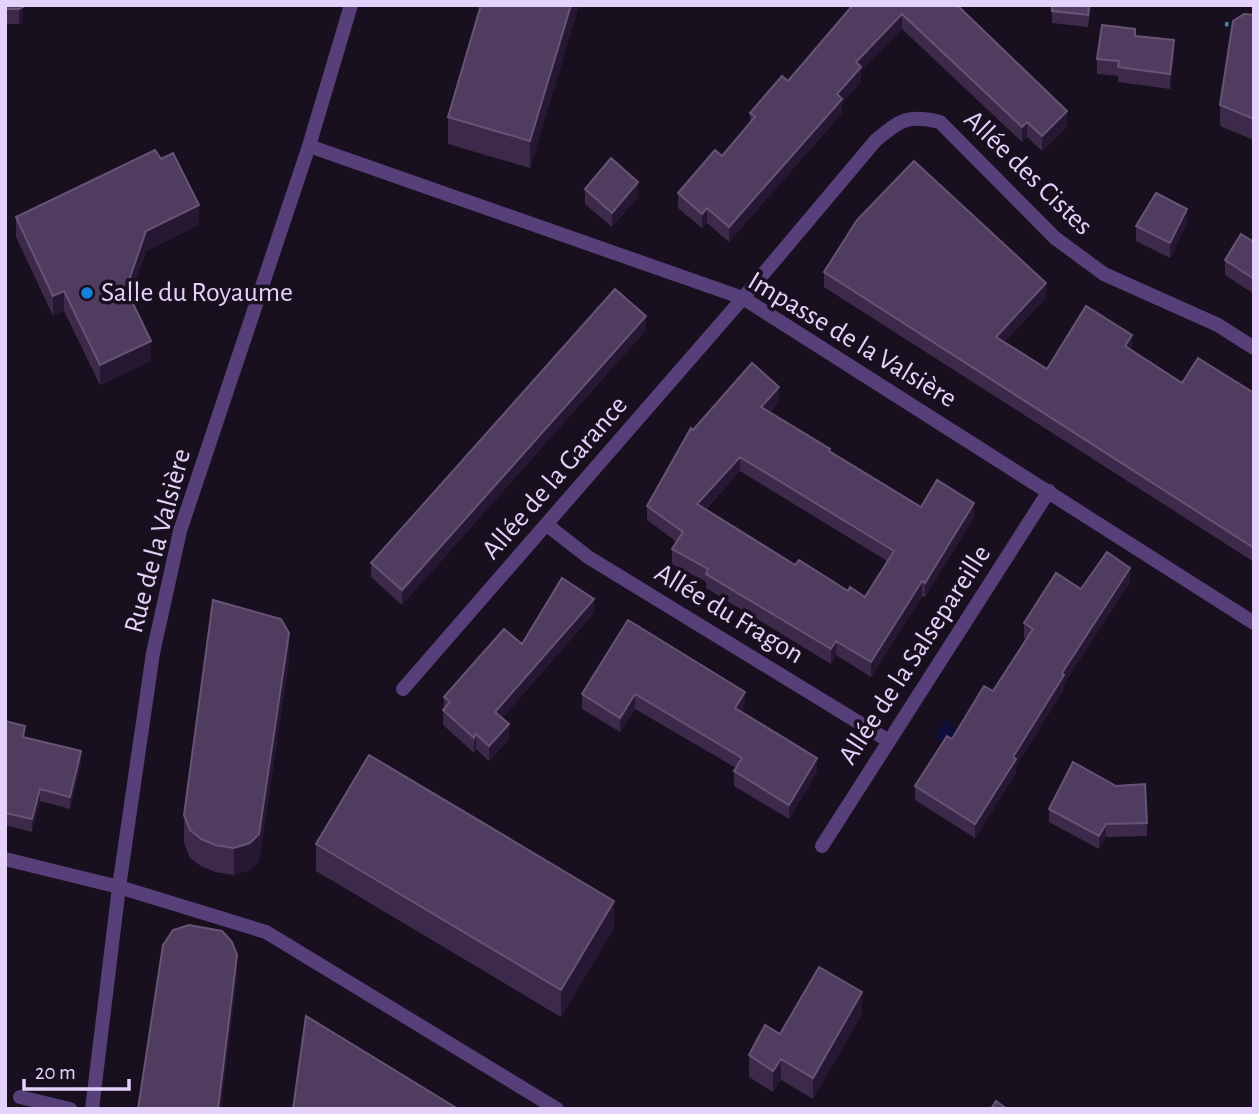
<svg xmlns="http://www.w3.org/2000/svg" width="1259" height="1114" font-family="'Alegreya Sans',sans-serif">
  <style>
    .water { fill: #0f0e38 }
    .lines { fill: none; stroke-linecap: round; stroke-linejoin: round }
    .path { stroke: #3b84a5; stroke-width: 4.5; stroke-dasharray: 3.5 5; stroke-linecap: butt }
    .service { stroke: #573f79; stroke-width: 14 }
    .minor { stroke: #573f79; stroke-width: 14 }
    .wall { fill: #3d2a4b; fill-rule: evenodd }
    .shaded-wall { fill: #261732 }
    .building { fill: #4f3c5e; stroke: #665376; stroke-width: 2; fill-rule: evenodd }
    .poi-dot { fill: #1881df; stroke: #180f1f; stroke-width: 2.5 }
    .labels { text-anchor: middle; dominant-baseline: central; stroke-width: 7; stroke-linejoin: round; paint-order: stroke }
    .street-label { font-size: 28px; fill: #e5d2fa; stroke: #180f1f }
    .poi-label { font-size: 28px; fill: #e5d2fa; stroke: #180f1f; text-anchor: start }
  </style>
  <rect width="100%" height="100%" fill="#180f1f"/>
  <path class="water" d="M944,721L980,742L969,759L934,738Z"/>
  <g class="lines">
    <path class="path" d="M1225,24L1236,25"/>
    <path class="service" d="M119,887L266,932L557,1109
      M20,1097L70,1109"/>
    <path class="minor" d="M309,146L743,298L1254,623
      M547,525L588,557L889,741
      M403,689L743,298L876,140C900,120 908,114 940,122L1055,238L1104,274L1218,325L1254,348
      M822,846L1049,491
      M5,859L119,887
      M92,1109L119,887L153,653L180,531L309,146L351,5"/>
  </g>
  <path class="wall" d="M5,5H23V22L19,24H5Z
    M481,5H579L530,168L448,144V117Z
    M847,5H957L1067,126L1042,151L1027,137L1022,142L902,29L861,70V82L842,103V113L729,242L707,223L702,228L678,208V193L722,156L750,123V113L788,81L850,9Z
    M1052,5H1091L1088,27L1052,23Z
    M1254,15V140L1220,126V105Z
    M1135,36L1174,55L1170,89L1118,82V76L1097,74V59Z
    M585,189L638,197L612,227L585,204Z
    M16,217L199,225L146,251L130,297L151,361L100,385L64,311L53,316L16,237Z
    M1187,223L1170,258L1136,241V226Z
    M1254,242V294L1225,275V260Z
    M824,272L1046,298L1004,342L1047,369L1132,350L1182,383L1254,393V562L824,287Z
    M646,330L402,605L371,577V563Z
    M779,401L770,412L830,451L921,507L974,517L925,597L922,596L871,677L836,655L831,664L706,588V582L672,564V549L677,542L647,520V506L693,430ZM740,471L887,561L865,597L848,591L795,565L706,509Z
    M1130,582L1064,684V689L1016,766V773L975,838L915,800V786L952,739L993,691L1026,639L1024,638V623L1081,589Z
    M594,613L502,718L509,739L489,761L476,749L474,753L443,725L444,697L522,644Z
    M628,620L745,706L741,712L817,772L789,819L734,786V771L736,768L635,709L620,732L582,709V694Z
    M289,660L259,861L250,870L234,875L215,872L201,866L190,858L184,843V815Z
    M5,721L25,738L81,764L70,809L40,801L32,832L5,825Z
    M1049,809L1147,823V836L1106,837L1099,849L1049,822Z
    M316,844L614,928L561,1017L316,871Z
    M862,1014L813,1099L781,1080L773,1092L749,1077V1055L780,1034Z"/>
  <path class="shaded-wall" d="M571,5H579L530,168V141Z
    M23,7V22L19,24V9Z
    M902,14V29L861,70V82L842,103V113L729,242V227L837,94L856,62Z
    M1174,40V55L1170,89V74Z
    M1067,111V126L1042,151V136Z
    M1027,122V137L1022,142V127Z
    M638,182V197L612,227V213Z
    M199,205V225L146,251L126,308V289L146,231Z
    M707,208V223L702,228V214Z
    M1187,209V223L1170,258V243Z
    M1046,283V298L996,351V337Z
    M64,291V311L53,316V296Z
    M646,316V330L402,605V590Z
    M1132,335V350L1125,361V346Z
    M151,341V361L100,385V365Z
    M779,387V401L761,421V407Z
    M740,457V471L697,518V504Z
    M974,503V517L925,597V583Z
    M1130,568V582L1064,684V689L1016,766V773L975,838V824L1013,757L1062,673Z
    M922,581V596L871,677V662Z
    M594,599V613L495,727V712Z
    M289,633V660L259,861L250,870L234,875V848Z
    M836,641V655L831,664V649Z
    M745,692V706L735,722V708Z
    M635,694V709L620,732V718Z
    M509,724V739L489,761V746Z
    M476,734V749L474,753V738Z
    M81,751V764L70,809V797Z
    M817,758V772L789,819V805Z
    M40,789V801L32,832V819Z
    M1106,824V837L1099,849V836Z
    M614,901V928L561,1017V990Z
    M237,955V980L221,1109H218Z
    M862,992V1014L813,1099V1078Z
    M781,1059V1080L773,1092V1071Z"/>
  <path class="building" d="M5,5H23V7L19,9H5Z
    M481,5H571L530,141L448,117Z
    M853,5H957L1067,111L1042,136L1027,122L1022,127L902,14L856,62L861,67L837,94L842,99L729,227L707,208L702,214L678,193L715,150L722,156L755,117L750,113L782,76L788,81Z
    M1052,5H1089L1088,15L1052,11Z
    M1244,14L1254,15V119L1220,105L1233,21Z
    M1102,25L1135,29V36L1174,40L1170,74L1118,67L1119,61L1097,59Z
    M155,150L161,159L173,153L199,205L146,231L126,289L151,341L100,365L64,291L53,296L16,217Z
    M611,158L638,182L612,213L585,189Z
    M914,161L1046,283L996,337L1047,369L1086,306L1132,335L1125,346L1182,383L1198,358L1254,393V548L824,272L857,220Z
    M1156,193L1187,209L1170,243L1136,226Z
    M1241,234L1254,242V279L1225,260Z
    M615,289L646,316L402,590L371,563Z
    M752,363L779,387L761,407L830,449L829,451L921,507L937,480L974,503L925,583L922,581L871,662L836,641L831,649L706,574L708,569L672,549L683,532L647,506L691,428L693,430ZM740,457L894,551L865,597L850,587L848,591L799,560L795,565L697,504Z
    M1107,552L1130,568L1062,673L1064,675L1013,757L1016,759L975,824L915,786L947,736L952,739L984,686L993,691L1033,629L1024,623L1056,573L1081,589Z
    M562,578L594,599L495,712L509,724L489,746L476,734L474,738L443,710L450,702L444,697L504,629L522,644Z
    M213,600L281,619L289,633L259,834L250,843L234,848L215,845L201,839L190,830L184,815Z
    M628,620L745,692L735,708L817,758L789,805L734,771L742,758L635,694L620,718L582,694Z
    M5,721L25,726L23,737L81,751L70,797L40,789L32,819L5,813Z
    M369,755L614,901L561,990L316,844Z
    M1073,762L1116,786L1145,784L1147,823L1106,824L1099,836L1049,809Z
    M189,925L222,931L232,942L237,955L218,1109H138L163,945L173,930Z
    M819,967L862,992L813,1078L781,1059L773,1071L749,1055L765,1025L780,1034Z
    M306,1016L458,1109H293Z
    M996,1101L1007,1109H991Z"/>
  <circle class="poi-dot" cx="87" cy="293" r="7"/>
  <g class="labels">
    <g class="street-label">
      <text transform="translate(1028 173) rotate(44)">Allée des Cistes</text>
      <text transform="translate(852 340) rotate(31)">Impasse de la Valsière</text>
      <text transform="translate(555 478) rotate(-49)">Allée de la Garance</text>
      <text transform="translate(158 541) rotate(-75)">Rue de la Valsière</text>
      <text transform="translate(729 614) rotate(31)">Allée du Fragon</text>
      <text transform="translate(915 655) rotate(-57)">Allée de la Salsepareille</text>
    </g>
    <g class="poi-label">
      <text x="101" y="293">Salle du Royaume</text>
    </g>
  </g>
  <rect width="1259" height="1114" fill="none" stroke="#e5d2fa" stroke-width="14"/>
  <path d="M24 1079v10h105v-10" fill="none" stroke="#e5d2fa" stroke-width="3.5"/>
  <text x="35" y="1079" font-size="21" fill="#e5d2fa" stroke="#180f1f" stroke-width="5" paint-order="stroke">20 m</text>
</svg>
